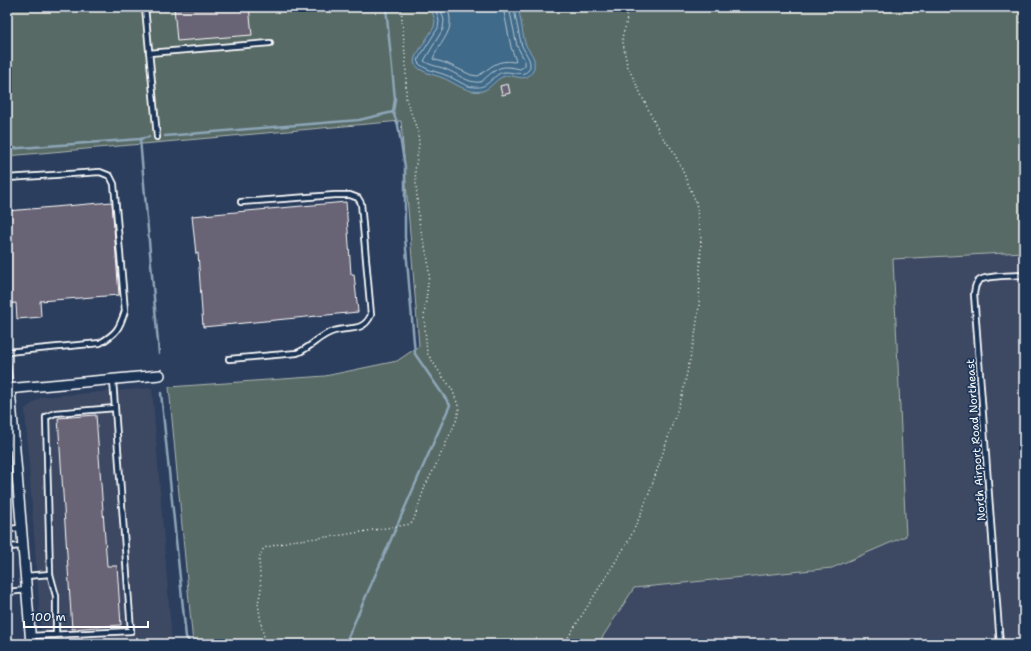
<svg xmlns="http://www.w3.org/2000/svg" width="1031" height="651" font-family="'Shantell Sans',sans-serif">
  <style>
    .built { fill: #3e4964 }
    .green { fill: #586b66; stroke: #acb5b2 }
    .water { fill: #416b89; stroke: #8da6b8 }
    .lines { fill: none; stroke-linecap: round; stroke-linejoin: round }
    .shore { stroke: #b3c4d0; stroke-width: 1 }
    .stream { stroke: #8da6b8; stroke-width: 2.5 }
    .building { fill: #686374; stroke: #fff }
    .service-casing { stroke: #fff; stroke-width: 8 }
    .minor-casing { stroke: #fff; stroke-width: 12 }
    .path { stroke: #fff; stroke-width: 1.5; stroke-dasharray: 1 3; stroke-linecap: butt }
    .service { stroke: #1d3557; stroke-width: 4.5 }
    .minor { stroke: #1d3557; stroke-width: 9 }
    .labels { text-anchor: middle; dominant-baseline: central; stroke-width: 3.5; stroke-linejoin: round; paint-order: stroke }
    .street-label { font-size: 11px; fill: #fff; stroke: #1d3557 }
  </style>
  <rect width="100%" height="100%" fill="#2c3e5d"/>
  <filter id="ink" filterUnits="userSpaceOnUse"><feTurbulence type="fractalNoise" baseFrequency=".025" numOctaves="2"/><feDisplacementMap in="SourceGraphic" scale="8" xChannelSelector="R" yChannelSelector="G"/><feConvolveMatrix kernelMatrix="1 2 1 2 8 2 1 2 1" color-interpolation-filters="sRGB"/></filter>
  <g filter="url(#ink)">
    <path class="built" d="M1024,252V644H598L633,588L832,568L906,536L893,258Z
      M152,388L172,644H42L25,409L41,397Z"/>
    <path class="green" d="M7,7H1024V252L893,259L906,536L832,568L634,588L598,644H193L169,387L325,376L397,361L419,346L401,121L7,156Z"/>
    <path class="water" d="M431,7H518C521,19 522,31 525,43C527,49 532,53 534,59C534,63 535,67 533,71C525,84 515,74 505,76C496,78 491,89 482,91C468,94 455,83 443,78C433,74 420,73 414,63L415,57L434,27L435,21Z"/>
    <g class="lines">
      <path class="shore" d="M435,7L439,21L438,28L419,58L418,63C426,70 434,71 443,74C452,77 460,83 468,86C472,87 479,88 483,86C491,83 497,71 506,72C514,72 528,78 530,66C531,58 523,51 521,43C519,33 515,17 514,7
        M440,7L444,20L443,29L424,61C431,66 438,66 445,69C457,73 468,84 481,82C488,76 497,66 507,67C511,67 515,68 520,69L525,66V61L517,46L509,7
        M447,7C448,11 450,15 450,19C452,34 437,46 433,59L448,64L471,75L478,76C492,67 496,59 515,62L516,61L511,47L503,7"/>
      <path class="stream" d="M165,136L359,120L393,112L395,99L386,7
        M140,139L159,354
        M7,149L140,139L149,137
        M161,393L186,637L191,644
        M345,644L450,405L415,354L405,237V167L398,125L393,112"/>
    </g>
    <path class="building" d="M174,7H249L252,35L177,41Z
      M508,84L510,93L502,95L500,86Z
      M112,202L119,295L40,301L41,317L17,319L16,303L7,304V211Z
      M346,202L351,274H354L358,312L203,327L198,253L196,254L192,216Z
      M96,415L107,566H117L121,625L72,629L58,418Z"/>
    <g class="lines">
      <g class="service-casing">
        <path id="service" d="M145,7L157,137
          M149,53L270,43
          M7,178L100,172L110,176L114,184L125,311C119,329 117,333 100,343L7,352
          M229,359L297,353C311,348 319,335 334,331C349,326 363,333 371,315L361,203L358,198L350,195H335L241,202
          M7,364L10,389
          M7,448H15
          M7,529L21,528
          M7,547L23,546
          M50,574L56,596V635
          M26,576L50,574L46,417L55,413L115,408
          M7,592L27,590
          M30,636L131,631L113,380
          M1000,644L974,294C975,288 975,283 980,280C988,275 1014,276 1024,275"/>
      </g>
      <g class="minor-casing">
        <path id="minor" d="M7,389L160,375
          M10,389L31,644"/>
      </g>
      <path class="path" d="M266,644L262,629L258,603L261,590L259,559L262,551L264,548L290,541L336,536L411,524L414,519L425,486L434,469L457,419L459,408L452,389L440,373L427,353L424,317L429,275L428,260L419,222L415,171L419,144L418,132L406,99V66L401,7
        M564,644L629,540L640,516L650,491L682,396L695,336L699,306L701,239L696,202L681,167L672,149L660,134L627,65L622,37L626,25L628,7"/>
      <use href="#service" class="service"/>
      <use href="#minor" class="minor"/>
    </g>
  </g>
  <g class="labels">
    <g class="street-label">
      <text transform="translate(976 440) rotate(-94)">North Airport Road Northeast</text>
    </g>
  </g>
  <rect width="1031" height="651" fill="none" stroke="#1d3557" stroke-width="24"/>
  <rect x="12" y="12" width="1007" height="627" fill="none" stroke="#fff" stroke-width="1.5" filter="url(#ink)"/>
  <path d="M24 621v6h124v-6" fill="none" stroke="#ffffff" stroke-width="2"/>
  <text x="30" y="621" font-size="12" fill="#ffffff" stroke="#1d3557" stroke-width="3" paint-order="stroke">100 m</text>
</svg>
